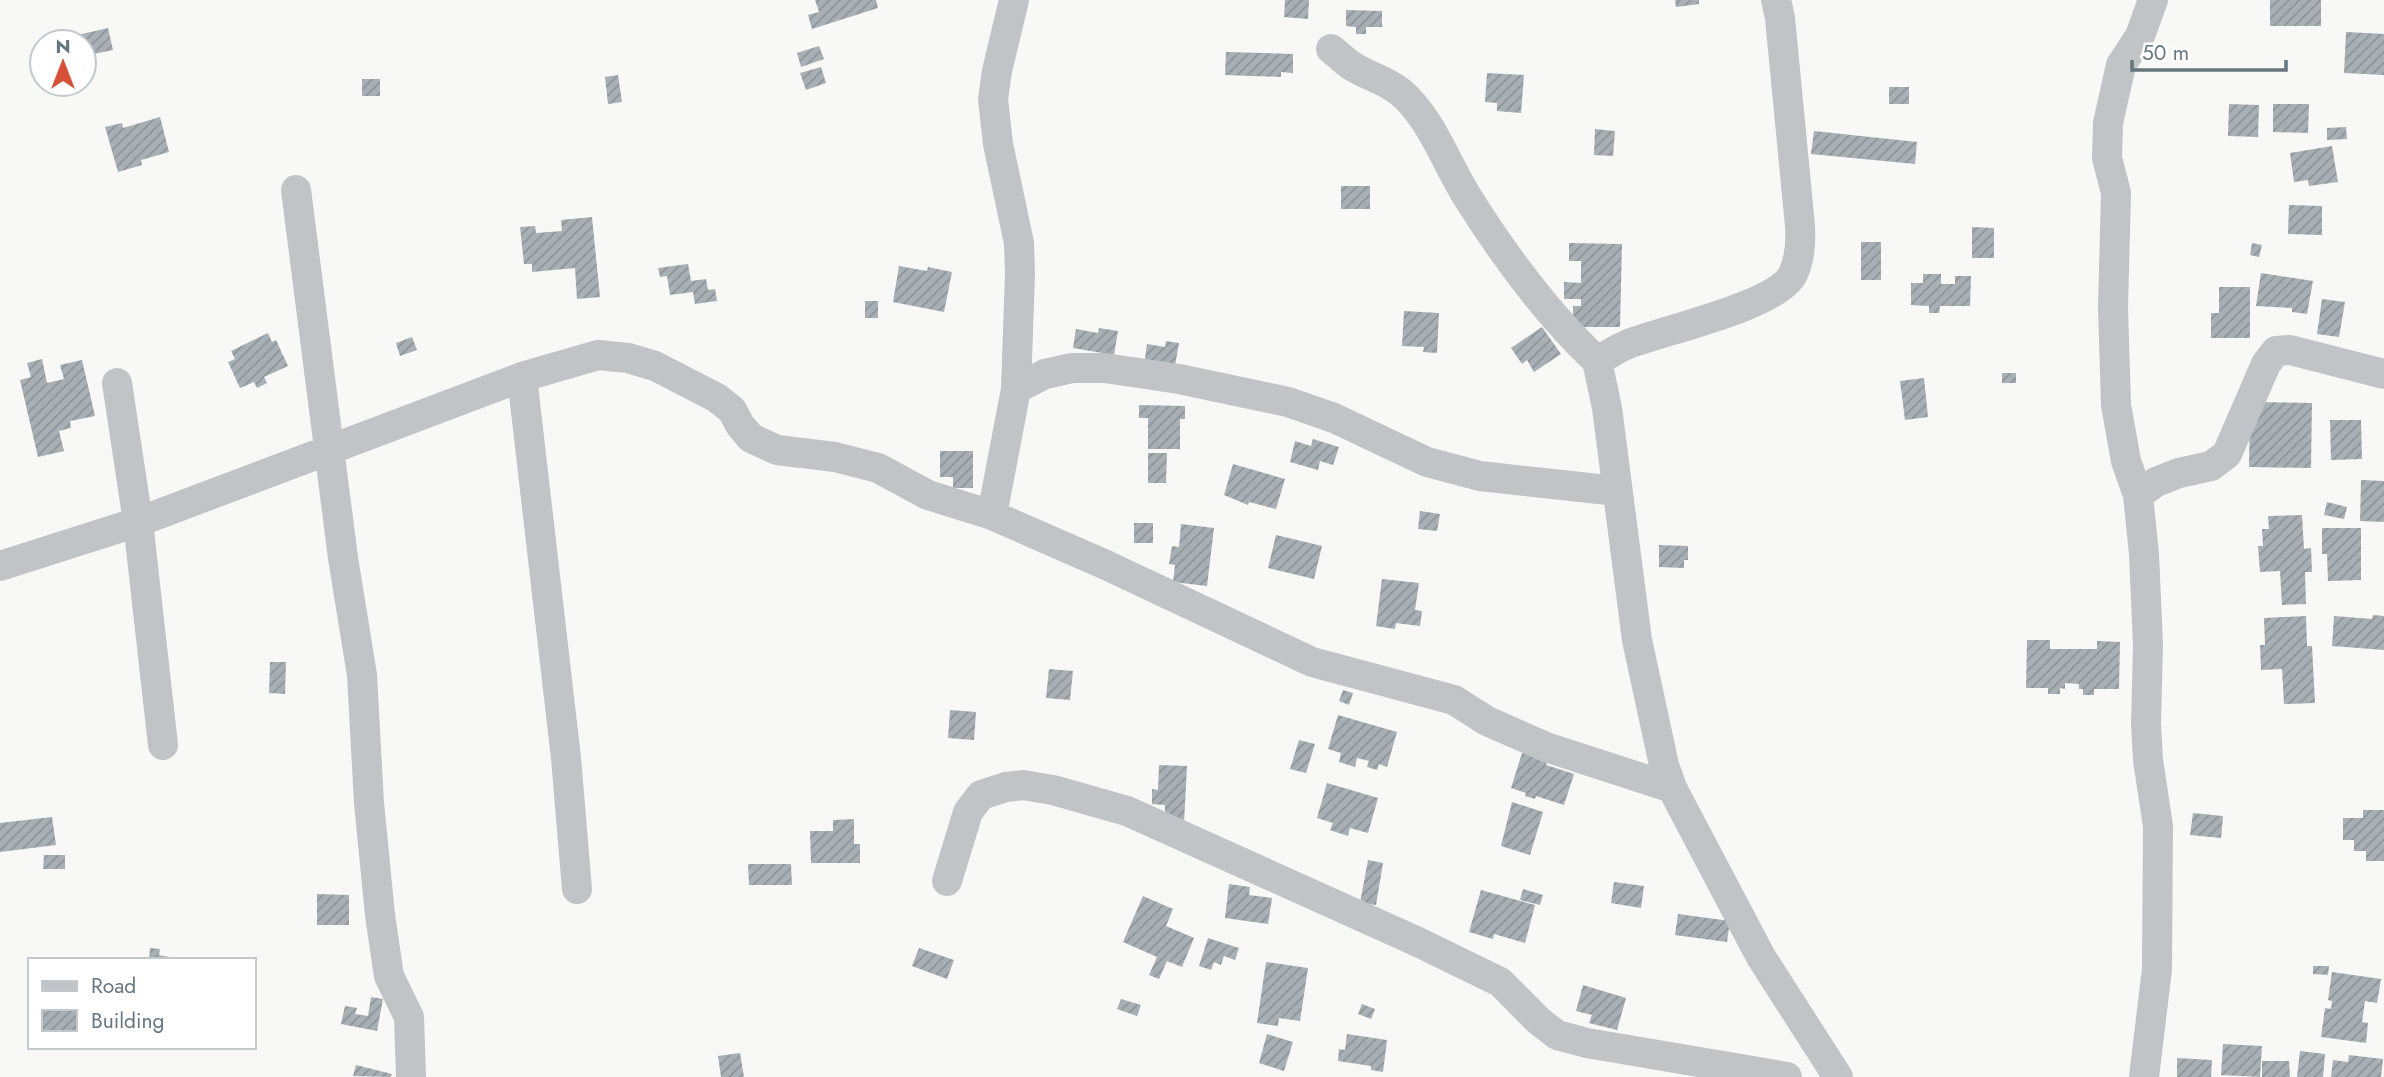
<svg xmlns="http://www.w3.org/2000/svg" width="2384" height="1077" font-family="Jost,sans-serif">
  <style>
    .building { fill: url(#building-hatch) }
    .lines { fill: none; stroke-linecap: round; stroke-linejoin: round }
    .minor { stroke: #c0c4c7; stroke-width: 30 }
  </style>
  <defs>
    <pattern id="building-hatch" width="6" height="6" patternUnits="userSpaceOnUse" patternTransform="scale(1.75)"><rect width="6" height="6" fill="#a8b0b5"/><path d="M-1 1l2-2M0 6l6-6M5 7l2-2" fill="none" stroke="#8d9498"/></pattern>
  </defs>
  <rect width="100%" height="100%" fill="#f8f8f6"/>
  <path class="building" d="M815,0H876L878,8L812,29L808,15L819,12Z
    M1285,0H1309L1308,19L1284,17Z
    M1675,0H1699V4L1676,7Z
    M2270,0H2321V26H2270Z
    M1346,10L1382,11V27H1366V34H1356V27L1346,26Z
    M108,28L113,50L84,56V42H71L69,37Z
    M2346,32L2384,34V75L2344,73Z
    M819,46L824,59L801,67L797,53Z
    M1226,52L1293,54V73L1281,72V77L1225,75Z
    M821,67L826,83L806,90L800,73Z
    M1487,73L1524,75L1521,113L1497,111V103L1485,102Z
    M618,75L622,102L608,104L605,77Z
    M362,79H380V96H362Z
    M1889,87H1909V104H1889Z
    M2229,104L2259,105L2258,137L2228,136Z
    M2273,104H2309L2308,133L2273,132Z
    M160,117L169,152L141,160L142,165L118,172L105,127L122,123L123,128Z
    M2346,127L2347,139L2327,140V128Z
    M1595,129L1615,131L1613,156L1594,155Z
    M1814,131L1917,142L1915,164L1811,154Z
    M2332,146L2338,182L2309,186L2308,180L2294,182L2290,153Z
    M1341,186H1370V209H1341Z
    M2289,205L2322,206V235L2288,234Z
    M592,217L600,297L577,299L575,268L532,272V264H524L520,227L535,226L536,233L562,231L561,220Z
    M1972,227L1994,228V258H1972Z
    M1861,242H1881V280H1861Z
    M1569,243L1622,244L1620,327H1573V306H1581V299H1564V282L1581,283V261H1569Z
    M2252,243L2262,245L2259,257L2250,255Z
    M688,264L691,281L706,279L708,290L715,289L717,301L695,304L693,292L670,295L667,276L660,277L658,268Z
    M899,266L927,271L928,267L952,272L944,312L893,302Z
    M2261,273L2313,281L2307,314L2292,312V308L2256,306Z
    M1923,274H1941V284H1955V276H1971L1970,306H1940L1939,313H1929V306L1911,305V283H1923Z
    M2219,287H2250V338H2211V313H2219Z
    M2322,299L2345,302L2339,337L2317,334Z
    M865,301H878V318H865Z
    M1404,311L1439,313L1437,353L1423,352L1424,347L1402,346Z
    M1542,327L1561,354L1534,372L1527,360L1522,364L1511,348Z
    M1099,328L1118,331L1114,355L1073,348L1076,329L1098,333Z
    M268,333L272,342L276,340L288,366L264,377L267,383L257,388L254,382L240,388L228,362L235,359L231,351Z
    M412,337L417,350L400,356L396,343Z
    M1166,341L1179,343L1174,371L1144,366L1147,344L1165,347Z
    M42,359L47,383L64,379L60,365L82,360L95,416L70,421L71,428L59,431L64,451L38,457L20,380L31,377L27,363Z
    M2002,373H2016V383H2002Z
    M1924,378L1928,417L1905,420L1900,381Z
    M2250,402L2312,403L2311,468L2249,467Z
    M1139,405L1185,406V419H1180V449H1148V418H1139Z
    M2330,420H2361L2362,459L2331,460Z
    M1313,439L1339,447L1333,465L1320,461L1318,470L1290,462L1295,441L1311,446Z
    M940,451H973V488H953V477H940Z
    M1148,453H1167L1166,483H1148Z
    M1233,464L1285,479L1276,509L1249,502L1248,505L1224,495Z
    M2361,480L2384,481V522L2360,521Z
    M2327,502L2347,507L2344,519L2324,515Z
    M1420,511L1440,514L1437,531L1418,529Z
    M2302,515L2304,549L2311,548L2312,572H2305L2306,604L2282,605L2280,571L2260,572L2258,546H2263L2262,529H2269L2268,516Z
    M1134,523H1153V543H1134Z
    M1181,524L1214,528L1207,586L1173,582L1175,565L1169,564L1172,546L1179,547Z
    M2322,528H2361V580L2328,581L2327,554H2322Z
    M1276,535L1322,546L1314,579L1268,568Z
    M1659,545L1688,546V560H1684V568L1659,567Z
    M1382,579L1419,583L1415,610L1422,611L1420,626L1396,623L1395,629L1376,626Z
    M2373,615L2384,616V650L2332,646L2334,616L2372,619Z
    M2306,616L2307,646H2312L2315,703L2284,704L2282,669L2261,670L2260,645H2265L2264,618Z
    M2027,640H2050V649H2097V641L2120,642L2119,689H2094V695H2083V689H2079V684L2065,683V689L2060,688V694H2048V688H2026Z
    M270,662H286L285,694L269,693Z
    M1049,669L1073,671L1070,700L1046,698Z
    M1343,690L1353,693L1349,705L1339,701Z
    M950,710L976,712L974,740L948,738Z
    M1338,715L1397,732L1387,767L1379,764L1377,770L1367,767L1369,761L1357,758L1355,767L1339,762L1341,753L1328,749Z
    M1299,740L1315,744L1306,773L1290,769Z
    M1523,750L1548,758L1546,765L1574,774L1564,805L1536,796L1535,799L1525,796L1526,793L1511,788Z
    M1159,765L1187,766L1184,823L1165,822V805L1152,804V789L1158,790Z
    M1327,783L1378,798L1368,833L1350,828L1348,836L1330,830L1333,823L1317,818Z
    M1512,802L1543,812L1530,855L1501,846Z
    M2363,810H2384V861H2366V851H2354V840H2343V818H2363Z
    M2193,813L2223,816L2221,838L2190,835Z
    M52,817L56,845L0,852V823Z
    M854,819V844H860V863H811L810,831H833V820Z
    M44,855H65V869H43Z
    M1368,860L1383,863L1376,905L1360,903Z
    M748,864H791L792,885H749Z
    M1614,882L1644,886L1641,908L1611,903Z
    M1229,884L1250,887L1249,895L1272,898L1268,924L1225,918Z
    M1523,889L1543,895L1540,905L1520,900Z
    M1481,890L1535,905L1525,943L1494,934L1493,939L1469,932Z
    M317,894L349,895V925H317Z
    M1143,896L1173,909L1166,926L1194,938L1182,967L1167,961L1159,979L1149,975L1157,957L1123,942Z
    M1678,914L1730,921L1727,942L1675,935Z
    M1208,938L1239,948L1235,960L1224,956L1221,965L1214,962L1211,970L1199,966Z
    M150,948L160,949L159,955L169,957L168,960H149Z
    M919,948L954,960L947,979L912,966Z
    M1266,962L1308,968L1300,1021L1279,1018L1278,1026L1257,1023Z
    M2313,966H2329L2328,975L2313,974Z
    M2332,972L2381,979L2377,1003L2365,1001L2362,1022L2368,1023L2366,1043L2321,1037L2325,1008L2331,1009L2332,1001L2328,1000Z
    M1583,985L1626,998L1617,1030L1589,1023L1592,1015L1576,1011Z
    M371,997L383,999L377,1031L341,1024L345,1006L357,1008L355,1014L368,1016Z
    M1121,999L1141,1005L1137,1016L1117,1009Z
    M1362,1004L1375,1009L1371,1019L1358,1014Z
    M1267,1034L1293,1042L1284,1071L1259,1063Z
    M1347,1034L1387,1040L1383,1072L1371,1070V1066L1338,1061L1339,1049L1345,1050Z
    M2223,1044L2262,1046L2260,1077L2221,1075Z
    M2300,1051L2325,1054L2323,1077H2297Z
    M740,1053L744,1077H721L718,1056Z
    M2349,1055L2383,1059L2381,1077H2331L2333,1060L2348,1062Z
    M2177,1058L2212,1060L2211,1077H2177Z
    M2262,1061H2289L2290,1077H2262Z
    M356,1065L392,1074L391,1077L353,1076Z"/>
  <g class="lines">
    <path class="minor" d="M1776,0L1780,18L1800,226C1801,242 1800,259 1793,274C1778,306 1660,331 1626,345C1616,349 1607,356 1597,361L1607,408L1637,640L1664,765L1672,788L1761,957L1838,1077
      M1331,49C1338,54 1344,61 1352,66C1369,77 1392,82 1407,98C1435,127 1447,165 1468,198C1505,257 1547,314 1597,361
      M296,190L343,558L362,675L369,803L380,915L389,976L409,1017L411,1077
      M522,377L566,758L577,889
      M117,383L138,522L163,745
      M1016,389L1045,374L1072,368H1105L1179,379L1288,402L1334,418L1427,462L1480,476L1617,491
      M2138,495L2156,482L2179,473L2211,466L2227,454L2266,364L2276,351L2290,350L2384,374
      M992,515L1016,389L1020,274L1019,243L998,144L993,99L997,71L1014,0
      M0,566L138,522L522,377L598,355L628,358L655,366L717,398L732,410L740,425L751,438L777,450L835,457L878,468L928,495L992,515L1106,565L1312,662L1454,700L1487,721L1546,747L1672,788
      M947,881L968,812L981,795L1006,787L1023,785L1053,790L1127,811L1418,942L1500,982L1539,1021L1557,1035L1587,1043L1787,1077
      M2144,1077L2157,969L2158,826L2148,760L2146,724L2148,645L2144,554L2138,495L2126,461L2116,405L2113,308L2116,193L2107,158L2108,123L2121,65L2140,36L2153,0"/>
  </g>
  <rect x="28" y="958" width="228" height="91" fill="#ffffff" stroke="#c2c8cc" stroke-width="2"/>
  <rect x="42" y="981" width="35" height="10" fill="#c0c4c7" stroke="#c2c8cc" stroke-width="2"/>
  <text x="91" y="993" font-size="21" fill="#66767f">Road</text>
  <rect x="42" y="1010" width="35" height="21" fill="url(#building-hatch)" stroke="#c2c8cc" stroke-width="2"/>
  <text x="91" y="1028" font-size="21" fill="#66767f">Building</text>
  <g transform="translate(63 63)"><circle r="33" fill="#ffffff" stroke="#c2c8cc" stroke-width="2"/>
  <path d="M0-5L12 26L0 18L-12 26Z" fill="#d84f37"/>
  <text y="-10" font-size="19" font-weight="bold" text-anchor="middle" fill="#66767f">N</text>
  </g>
  <path d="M2132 60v10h154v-10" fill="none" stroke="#66767f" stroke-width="3.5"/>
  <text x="2142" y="60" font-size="21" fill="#66767f" stroke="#ffffff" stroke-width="5" paint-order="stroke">50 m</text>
</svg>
